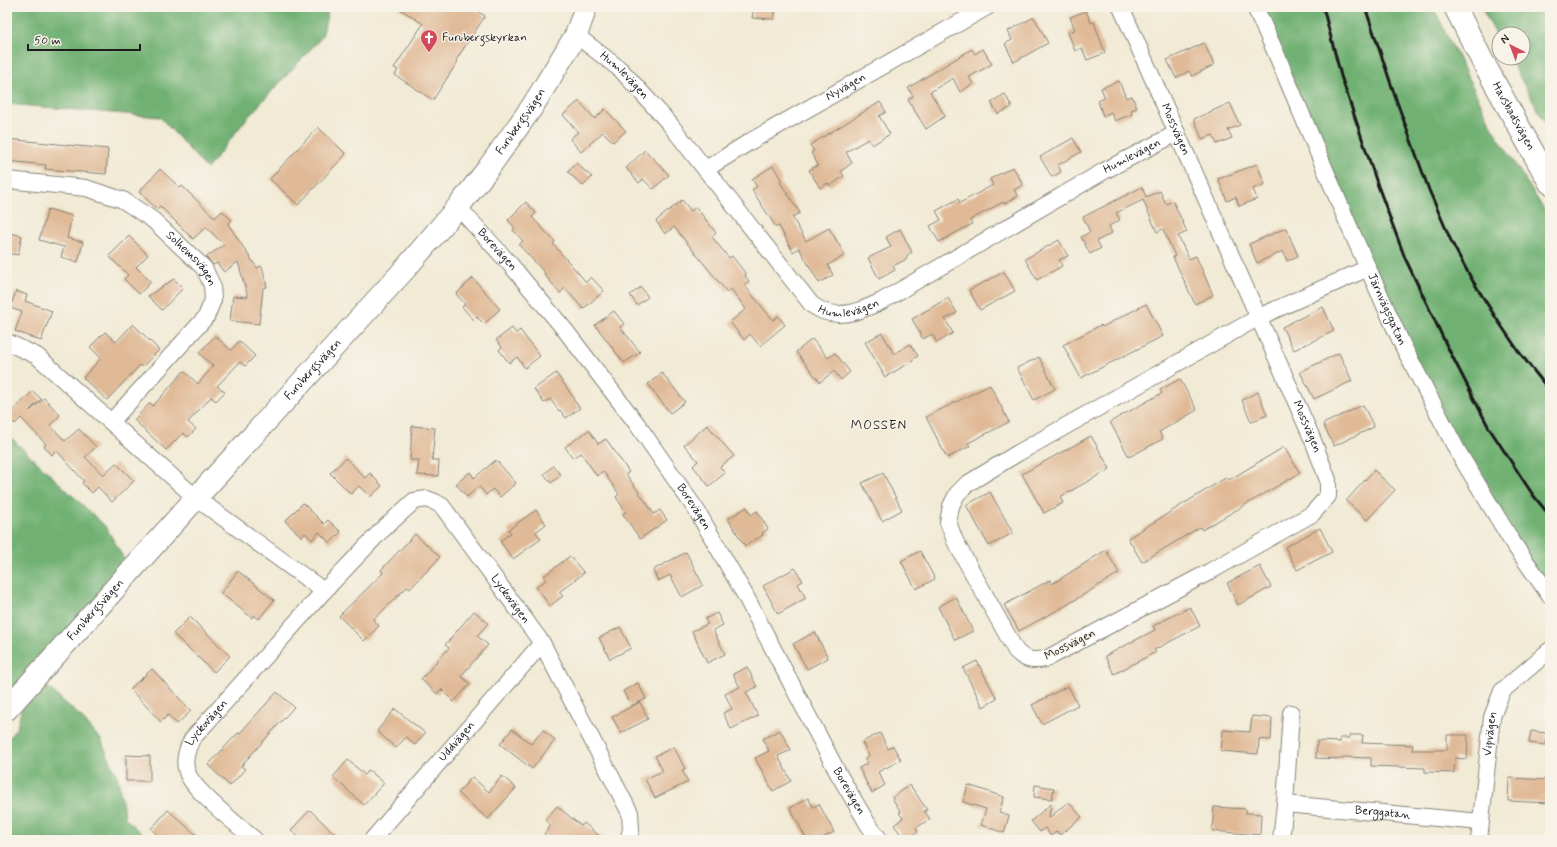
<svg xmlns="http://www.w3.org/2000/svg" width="1557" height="847" font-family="Mynerve,sans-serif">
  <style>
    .forest { fill: #6fb072; stroke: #466647 }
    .building { fill: #e0b996 }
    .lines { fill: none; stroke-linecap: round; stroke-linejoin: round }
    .street-casing { stroke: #868378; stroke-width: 18 }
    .secondary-casing { stroke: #868378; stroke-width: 24 }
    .street { stroke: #fff; stroke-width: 16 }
    .secondary { stroke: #fff; stroke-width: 22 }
    .rail { stroke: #1c1c1c; stroke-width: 3 }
    .labels { text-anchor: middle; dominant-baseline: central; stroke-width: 3; stroke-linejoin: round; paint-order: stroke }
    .poi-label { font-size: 12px; fill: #1c1c1c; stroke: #f7f3e8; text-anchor: start }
    .street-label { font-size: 12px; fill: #1c1c1c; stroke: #f7f3e8 }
    .neighbourhood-label { font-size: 13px; letter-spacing: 1px; fill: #1c1c1c; stroke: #f7f3e8 }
  </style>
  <rect width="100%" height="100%" fill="#f7f3e8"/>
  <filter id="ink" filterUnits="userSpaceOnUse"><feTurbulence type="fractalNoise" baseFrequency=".025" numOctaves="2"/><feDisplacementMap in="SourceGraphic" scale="8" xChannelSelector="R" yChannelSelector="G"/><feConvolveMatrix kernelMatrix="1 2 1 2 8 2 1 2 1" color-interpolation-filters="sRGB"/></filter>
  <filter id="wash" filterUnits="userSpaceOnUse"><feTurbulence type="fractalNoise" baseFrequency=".012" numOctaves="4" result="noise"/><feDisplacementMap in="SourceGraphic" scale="16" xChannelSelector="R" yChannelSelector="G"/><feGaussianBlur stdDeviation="0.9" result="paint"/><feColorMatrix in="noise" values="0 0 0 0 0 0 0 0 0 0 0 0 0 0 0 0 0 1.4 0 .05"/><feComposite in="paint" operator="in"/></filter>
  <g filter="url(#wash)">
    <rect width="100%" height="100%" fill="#f1ead5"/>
    <path class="forest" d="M7,7H329L322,37L248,117L207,169L160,117L7,104Z
      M1252,7H1433L1495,132L1550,219V592L1439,417Z
      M1481,7H1550V131L1509,58H1523V34H1499V40Z
      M7,434L106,527L131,571L7,710Z
      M41,681L82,718L101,740L118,778L125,818L148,840H7V741L17,727L23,703Z"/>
    <g id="blocks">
      <path class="building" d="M397,7H471L485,16L456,60L458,61L433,100L395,75L398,70L394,68L423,24Z
        M754,7H776L774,19L752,18Z
        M1086,11L1091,23L1094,22L1105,53L1087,60L1082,48L1075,51L1068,32L1075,30L1070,17Z
        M1034,17L1048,43L1014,62L1005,44L1012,40L1008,31Z
        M1204,43L1214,65L1192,76L1189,71L1176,78L1167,60Z
        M972,49L975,54L983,49L992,64L969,77L973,84L960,92L953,78L930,92L945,116L926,129L908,100L913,96L908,88Z
        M1119,81L1126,98L1132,96L1137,108L1131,110L1132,114L1115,121L1111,112L1103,116L1098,101L1105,98L1101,88Z
        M1005,94L1012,107L998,114L991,102Z
        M579,101L595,119L605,109L626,131L613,142L603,132L581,152L570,139L578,132L563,115Z
        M880,102L886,112L879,116L890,134L872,145L868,139L846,152L852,163L841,171L844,176L830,186L828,183L820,188L809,170L818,165L811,153L814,151L810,145Z
        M1230,103L1240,125L1228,130L1232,138L1217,144L1213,135L1202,139L1194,119Z
        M318,127L346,154L298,205L270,179Z
        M1073,138L1081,152L1058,165L1061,172L1052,177L1040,157Z
        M7,139L108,149L106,174L45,169L46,165L7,161Z
        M645,150L669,175L653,189L643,179L639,183L626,168Z
        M576,163L592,177L583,186L568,172Z
        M1257,164L1265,184L1253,189L1257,199L1239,206L1236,197L1227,201L1218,179Z
        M773,166L782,181L780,182L800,213L792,217L806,241L829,228L845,255L828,265L833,275L819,283L799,248L793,252L779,226L776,227L752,190L757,187L752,179Z
        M1013,167L1023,185L1014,190L1018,196L1004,204L1003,202L970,220L972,224L939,242L930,226L941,220L936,211L958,199L960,203L993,185L990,179Z
        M160,169L180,188L182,186L215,218L222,211L232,220L228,224L257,268L262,266L267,287L263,288L259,324L230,321L233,296L248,297L238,262L224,272L217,263L213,265L206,257L224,245L206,227L193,239L160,206L157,209L139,192Z
        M1142,187L1146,197L1160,191L1166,204L1173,201L1187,232L1178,236L1189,259L1196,256L1213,295L1195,304L1173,257L1175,256L1163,229L1157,232L1143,200L1116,213L1120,220L1109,226L1112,233L1097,241L1101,248L1090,254L1081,237L1090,232L1083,217Z
        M682,200L691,211L696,207L716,233L712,237L729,258L732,256L746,274L745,276L749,281L744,285L773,320L778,316L785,325L760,346L750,334L744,340L730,322L746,309L731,289L727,292L674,227L665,234L656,221Z
        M526,202L536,213L532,217L555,242L553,244L586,282L591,277L604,291L583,309L565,288L560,293L544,274L545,273L519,245L523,241L513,230L515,228L508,220Z
        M48,209L72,216L67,238L83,242L78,262L61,257L64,247L39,240Z
        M1286,228L1298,256L1287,261L1283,251L1257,263L1249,244Z
        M900,229L912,252L906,256L907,259L893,266L895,270L879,279L868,258L891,247L886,237Z
        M7,232L22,236L18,255L7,253Z
        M129,236L148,255L136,267L151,282L139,294L124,279L128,275L109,256Z
        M1059,240L1068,256L1059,260L1062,266L1037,280L1025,259Z
        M1004,272L1015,291L980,310L969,290Z
        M473,278L500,309L484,324L477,317L474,320L462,307L465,304L456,294Z
        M174,279L183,288L162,310L148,296Z
        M641,287L648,297L637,305L630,295Z
        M16,291L27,295L25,301L52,311L41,341L15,331L22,312L10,308Z
        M948,298L957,313L945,319L953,333L937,343L932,334L923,339L912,319Z
        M1146,304L1163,336L1081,378L1063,345L1101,325L1102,327Z
        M1323,307L1334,331L1294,350L1282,327Z
        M614,311L624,324L620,327L640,352L624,363L595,325Z
        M133,324L159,350L142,367L140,365L107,400L83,378L101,358L90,347L105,332L116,342Z
        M512,328L516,333L520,330L540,356L525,368L517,357L509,363L499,350L502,347L496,340Z
        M882,333L894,354L910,344L918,356L913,359V361L885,377L865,342Z
        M215,336L231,350L239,341L255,356L245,366L240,362L217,386L225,392L216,401L211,397L188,422L196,429L188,437L183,433L166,450L134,420L150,403L153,406L184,371L198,384L213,366L199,353Z
        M812,339L828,358L835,353L850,372L841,380L834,371L820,382L796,352Z
        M1339,353L1352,381L1314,399L1300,372Z
        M1039,357L1055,389L1034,400L1017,368Z
        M556,373L574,398L573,399L580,408L566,418L560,410L559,411L550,399L544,403L534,389Z
        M662,373L685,402L670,413L648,384Z
        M1180,379L1197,410L1159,432L1163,439L1129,457L1110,422L1162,393L1160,390Z
        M990,385L1009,422L968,443L970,446L947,458L926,417Z
        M33,391L41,399L30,410V411L44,398L60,415L50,425L65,441L79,429L96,447L85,457L103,475L116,463L134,481L112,502L98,487L92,493L82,483L84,481L56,450L52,455L44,446L46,444L21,418L15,424L7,416Z
        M1258,392L1267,415L1251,422L1242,400Z
        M1363,405L1374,427L1334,446L1323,424Z
        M707,425L734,456L720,467L725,473L709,486L693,466L698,461L684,445Z
        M412,426L435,428L432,460H439L438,476L417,475L419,460H410Z
        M589,430L598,444L606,439L629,472L626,474L654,514L660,510L667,520L640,539L623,514L626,512L616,497L619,494L603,471L597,476L581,453L573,458L565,447Z
        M1091,436L1110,469L1060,497L1063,503L1044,513L1022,474Z
        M1284,447L1300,473L1202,530L1200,527L1142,562L1128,538L1227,477L1229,480Z
        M346,458L365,478L370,473L382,486L370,497L359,486L351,494L330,473Z
        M496,460L516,483L500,497L493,489L486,495L479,486L467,497L456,484L470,472L474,478Z
        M553,466L561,475L551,483L544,474Z
        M1374,470L1395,490L1367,520L1346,501Z
        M883,473L902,510L882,521L862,483Z
        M990,492L1013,533L989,546L966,505Z
        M303,503L324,524L328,520L341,532L330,543L319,532L312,540L305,533L302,537L285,521Z
        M747,507L751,515L757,511L768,529L762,533L763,535L745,546L728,519Z
        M536,510L546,524L536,532L541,539L513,559L500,541L511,533L508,530Z
        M1320,528L1332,552L1297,570L1285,547Z
        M415,534L440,557L410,589L407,587L373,620L379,626L364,641L339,616L383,573L381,570Z
        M1106,550L1119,573L1065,606L1019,631L1004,605L1050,580L1052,584Z
        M920,551L935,579L916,589L901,561Z
        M686,552L703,585L682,597L670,575L658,581L653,570Z
        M570,556L584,573L559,592L563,596L550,606L536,587L546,580L544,576Z
        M1260,566L1271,587L1238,605L1227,583Z
        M795,568L803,581L798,584L806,598L778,614L763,586Z
        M238,571L274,600L259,619L254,615L252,618L221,593Z
        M956,597L973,631L955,640L938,607Z
        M1190,607L1200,626L1154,650L1156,652L1114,674L1105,656L1155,630L1153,626Z
        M474,611L488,623L477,636L488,645L461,676L470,684L454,702L441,689L437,694L421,679L449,648L445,645Z
        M717,613L723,625L713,630L725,654L707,663L692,631L708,624L705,619Z
        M190,617L230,656L214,672L173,634Z
        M620,627L631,648L610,659L599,638Z
        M815,632L828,658L807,669L793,644Z
        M977,661L997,699L983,707L963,668Z
        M747,667L757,687L746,692L758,716L731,729L723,713L732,709L725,694L740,687L733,674Z
        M152,669L191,711L177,724L168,715L161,722L130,689Z
        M638,683L646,699L631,706L623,691Z
        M1068,686L1078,705L1042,724L1032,705Z
        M277,692L294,707L241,766L245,769L230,786L208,765L238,733L239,734Z
        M640,702L648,719L621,733L612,717Z
        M395,709L425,733L415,745L406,737L396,748L377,731Z
        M1252,716L1272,718L1271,740L1259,739L1258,754L1221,751L1223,730L1250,732Z
        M512,729L531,744L543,730L555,740L532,769L500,744Z
        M780,730L791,750L778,756L791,781L773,791L755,758L769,751L763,739Z
        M1531,731L1547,733L1546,745L1529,743Z
        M880,733L888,749L893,746L901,760L878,772L885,785L872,793L859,768L868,763L865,758L869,756L862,742Z
        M1349,735H1363L1362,743L1413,745L1412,750H1447V735H1468L1467,759L1455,758L1454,773L1425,772V768L1371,766V758L1343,757V759L1316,758L1317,741L1340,742V738H1349Z
        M674,747L685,769L682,770L688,782L655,798L645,779L663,771L655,756Z
        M126,755L150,756V781H126Z
        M348,760L365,775L369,770L384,783L364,805L333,777Z
        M502,776L516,788L488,819L458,793L472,777L489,792Z
        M1509,778L1550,780V803L1508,801Z
        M910,785L927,810L924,811L930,819L916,828L918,832L905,840L894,825L903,818L899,813L901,812L892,798Z
        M968,785L1004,797L999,812L1009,816L1004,833L981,825L986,809L963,802Z
        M1035,785L1054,788L1052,799L1034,797Z
        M808,798L813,807L819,804L834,832L819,840H807L790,808Z
        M1068,802L1082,817L1060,835L1057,831L1051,836L1045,828L1040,832L1031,821L1051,804L1049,818Z
        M557,806L581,826L584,823L604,840H550L544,834L551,825L545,820Z
        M1214,807L1246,809V813L1261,814L1260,835L1212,831Z
        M168,810L202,840H163L151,829Z
        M310,810L341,840H302L291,830Z"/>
    </g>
  </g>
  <g filter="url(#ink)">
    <use href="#blocks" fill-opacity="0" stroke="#868378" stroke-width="1"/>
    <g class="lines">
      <g class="street-casing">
        <g id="street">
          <path id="s1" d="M1121,7L1312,438L1328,480V496L1312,514L1209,572L1046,659C1032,661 1026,661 1016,651L955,541L948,522L951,506L957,494L967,484L1018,453L1259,317L1368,268"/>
          <path id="s2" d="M1255,7L1275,51L1349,226L1403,346L1458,452L1513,543L1550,596"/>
          <path id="s3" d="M576,35L621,70L669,123L812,305C816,307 821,311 826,312C846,318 864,309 882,301L1104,171L1177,133"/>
          <path id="s4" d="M706,169L751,141L987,7"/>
          <path id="s5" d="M7,180L86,188L123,200L153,220L204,268L212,285L213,300L206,317L111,422"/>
          <path id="s6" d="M458,207L510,264L565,330L637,424L697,511L745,595L838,773L869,826L880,840"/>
          <path d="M7,342L37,356L196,498L324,591"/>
          <path id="s7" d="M1285,804L1481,822"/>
          <path id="s8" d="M255,840C239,826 192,790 187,772C183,762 187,748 192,739L324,591L380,532L414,501L427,499L435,502L442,506L542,643L630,813L631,830L628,840"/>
          <path id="s9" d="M372,840L542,643"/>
          <path d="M1281,840L1285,804L1291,713"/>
          <path id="s10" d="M1479,840L1492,717L1502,691L1550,650"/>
        </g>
      </g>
      <g class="secondary-casing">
        <g id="secondary">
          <path id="s11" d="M1455,7L1482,60L1550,183"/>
          <path id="s12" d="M7,709L196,498L405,269L458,207L487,170L532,107L576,35L586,7"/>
        </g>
      </g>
      <use href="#street" class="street"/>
      <use href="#secondary" class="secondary"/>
      <path class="rail" d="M1323,7L1341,76L1378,186L1405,258L1446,344L1489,428L1533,495L1550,516
        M1365,7L1397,102L1429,190L1452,243L1471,278L1496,318L1519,352L1550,391"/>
    </g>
  </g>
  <defs>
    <g id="church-pin" transform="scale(0.9)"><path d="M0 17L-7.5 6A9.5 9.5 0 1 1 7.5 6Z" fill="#d1495b" stroke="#f7f3e8"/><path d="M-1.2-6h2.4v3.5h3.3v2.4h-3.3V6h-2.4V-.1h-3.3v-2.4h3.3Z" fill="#fff"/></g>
  </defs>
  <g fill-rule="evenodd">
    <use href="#church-pin" x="429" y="38"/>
  </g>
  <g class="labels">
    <g class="poi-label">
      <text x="442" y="38">Furubergskyrkan</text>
    </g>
    <g class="street-label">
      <text stroke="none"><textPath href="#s3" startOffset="63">Humlevägen</textPath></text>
      <text stroke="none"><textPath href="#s4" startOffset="162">Nyvägen</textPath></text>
      <text stroke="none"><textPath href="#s11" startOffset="124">Havsbadsvägen</textPath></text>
      <text stroke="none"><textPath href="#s12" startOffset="781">Furubergsvägen</textPath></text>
      <text stroke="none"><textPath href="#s1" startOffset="134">Mossvägen</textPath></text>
      <text stroke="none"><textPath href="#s3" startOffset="723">Humlevägen</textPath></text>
      <text stroke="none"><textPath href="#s6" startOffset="58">Borevägen</textPath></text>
      <text stroke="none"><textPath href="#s5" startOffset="209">Solhemsvägen</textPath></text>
      <text stroke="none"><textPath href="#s3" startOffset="399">Humlevägen</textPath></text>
      <text stroke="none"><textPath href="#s2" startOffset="330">Järnvägsgatan</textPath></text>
      <text stroke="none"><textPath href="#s12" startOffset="457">Furubergsvägen</textPath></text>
      <text stroke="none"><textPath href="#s1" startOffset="459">Mossvägen</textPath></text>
      <text stroke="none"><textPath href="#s6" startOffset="382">Borevägen</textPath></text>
      <text stroke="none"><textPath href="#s8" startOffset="602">Lyckovägen</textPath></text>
      <text stroke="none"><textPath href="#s12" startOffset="133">Furubergsvägen</textPath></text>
      <text transform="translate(1070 645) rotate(-27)">Mossvägen</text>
      <text stroke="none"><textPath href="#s8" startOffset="153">Lyckovägen</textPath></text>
      <text stroke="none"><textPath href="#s10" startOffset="107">Vipvägen</textPath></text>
      <text stroke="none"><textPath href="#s9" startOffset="130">Uddvägen</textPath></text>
      <text stroke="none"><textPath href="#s6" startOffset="706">Borevägen</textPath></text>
      <text stroke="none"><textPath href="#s7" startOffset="98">Berggatan</textPath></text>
    </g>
    <g class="neighbourhood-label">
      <text x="879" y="425">MOSSEN</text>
    </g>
  </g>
  <rect width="1557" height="847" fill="none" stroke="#f7f3e8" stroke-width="24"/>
  <g transform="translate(1511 46) rotate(318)"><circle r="19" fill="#f7f3e8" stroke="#9f9d96"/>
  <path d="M0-3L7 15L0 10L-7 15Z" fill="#d1495b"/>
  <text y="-6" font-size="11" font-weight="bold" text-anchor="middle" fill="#1c1c1c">N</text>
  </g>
  <path d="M28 44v6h112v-6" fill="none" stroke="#1c1c1c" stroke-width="2"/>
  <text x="34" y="44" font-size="12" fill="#1c1c1c" stroke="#f7f3e8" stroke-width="3" paint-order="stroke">50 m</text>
</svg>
